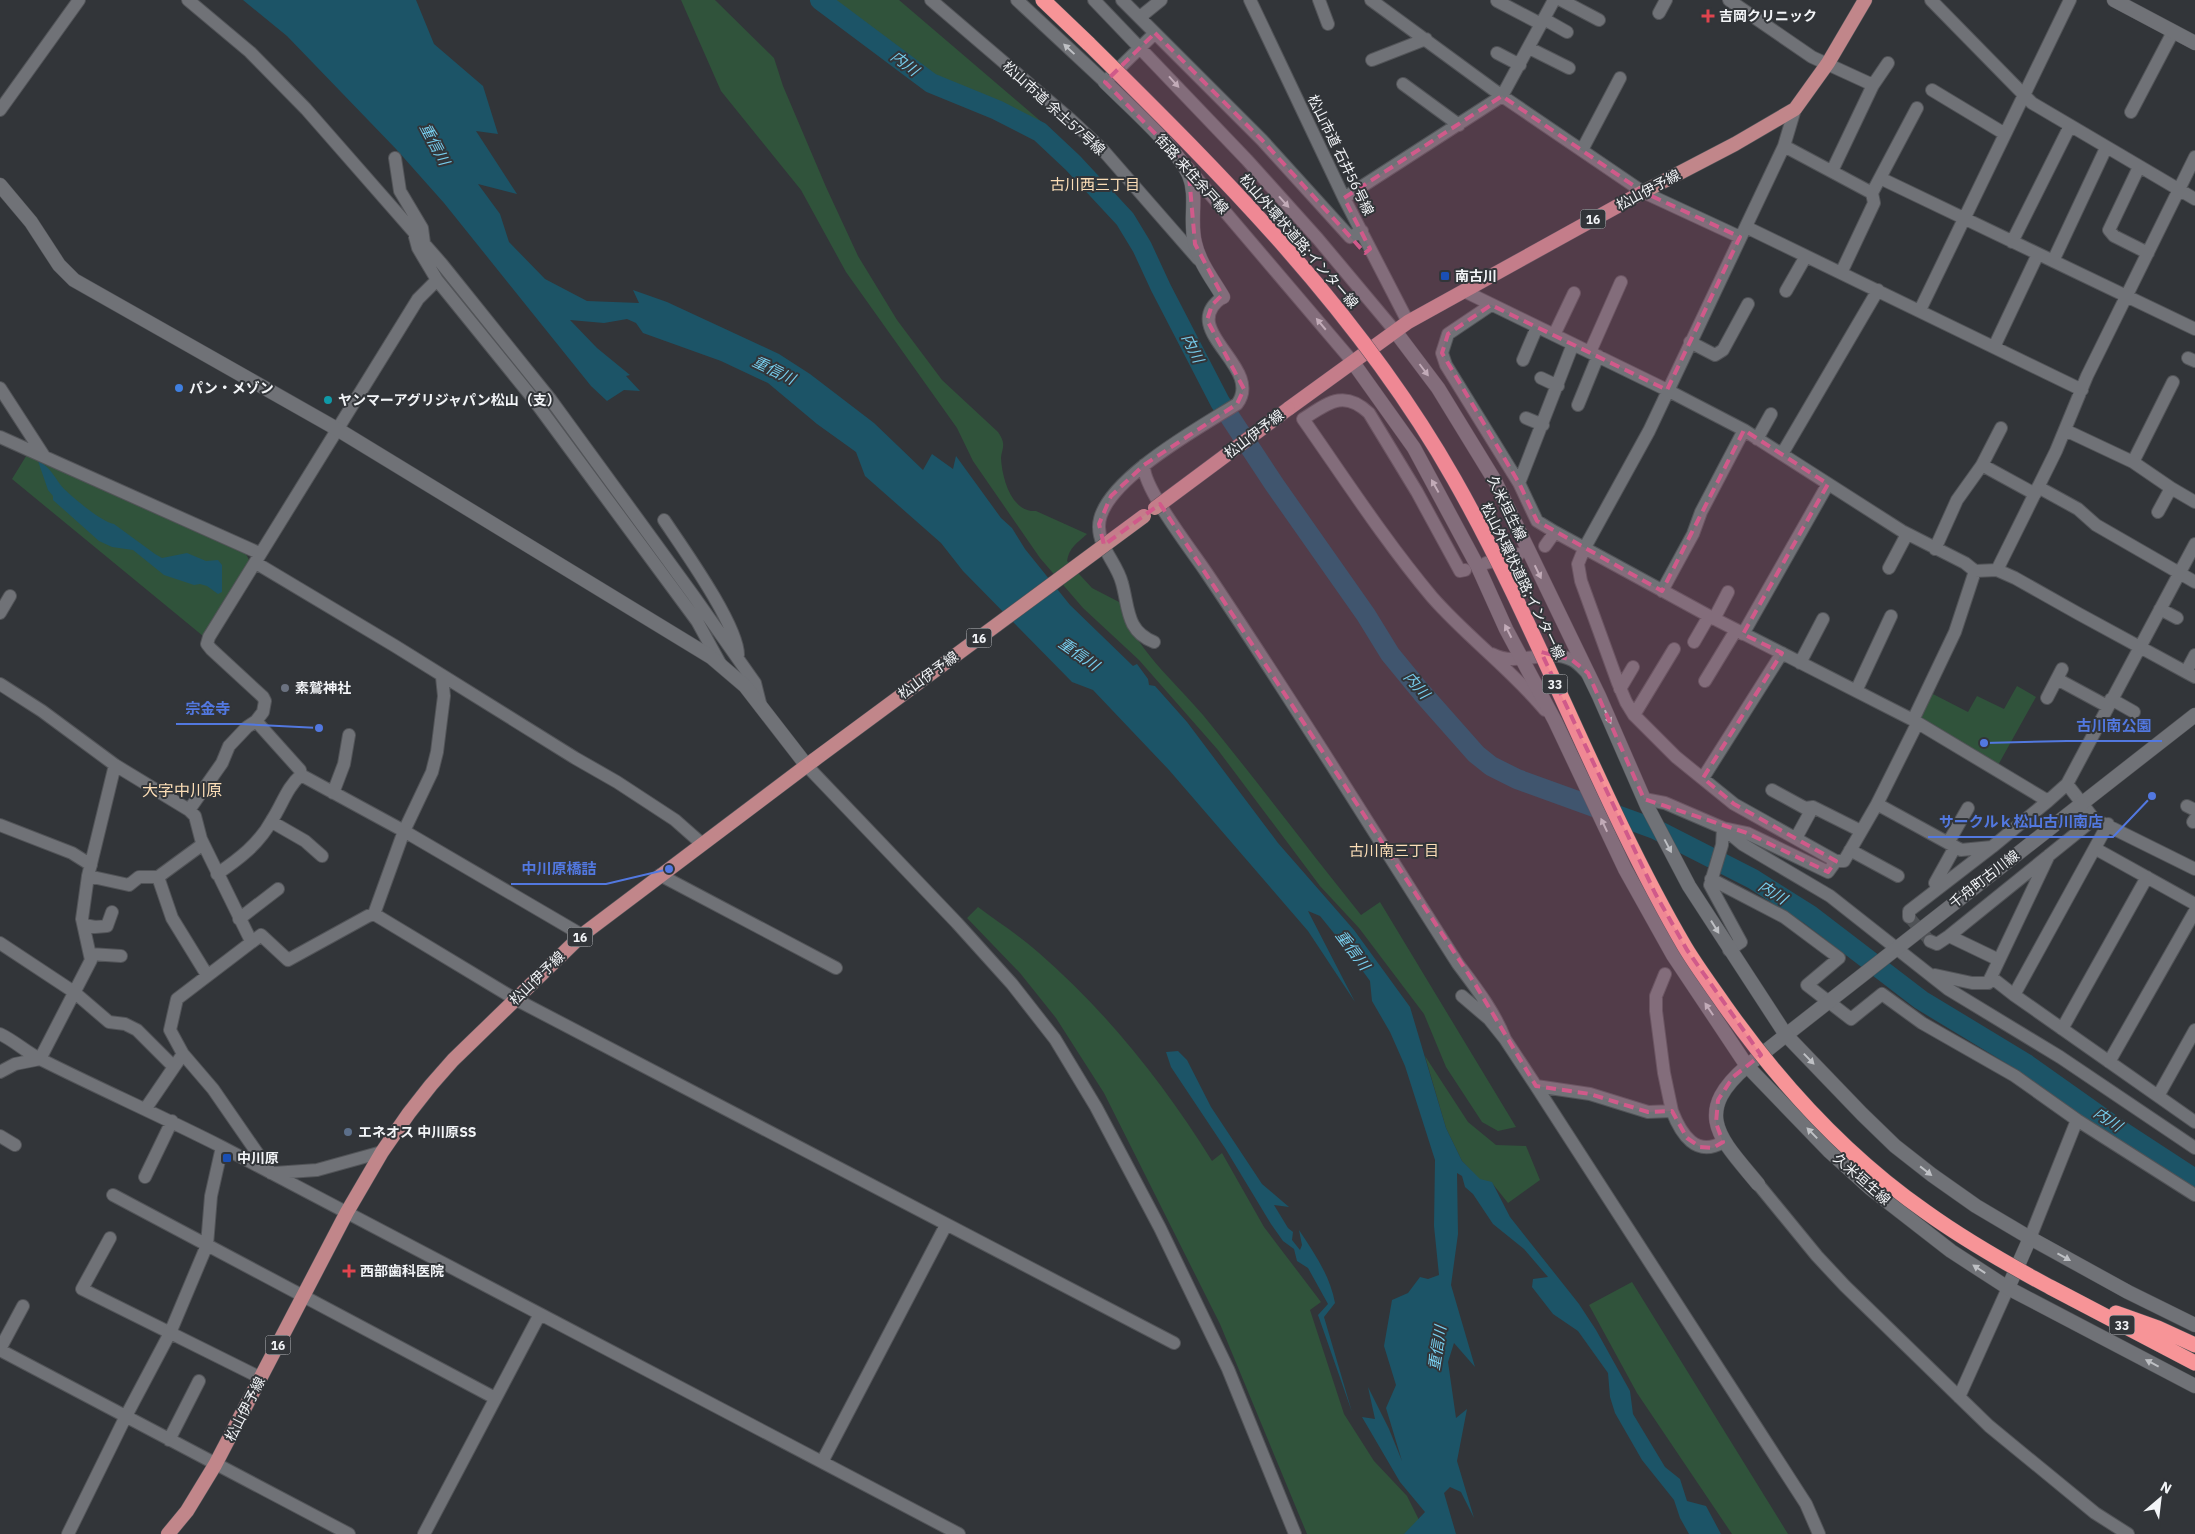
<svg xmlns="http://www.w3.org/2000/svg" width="2195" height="1534" font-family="'IBM Plex Sans','Noto Sans JP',sans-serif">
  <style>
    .green { fill: #30533b }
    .water { fill: #1c5467 }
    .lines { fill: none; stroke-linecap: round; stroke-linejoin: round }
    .river { stroke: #1c5467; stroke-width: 20 }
    .minor-tunnel { stroke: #4f5256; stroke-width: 12; stroke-dasharray: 12 6; stroke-linecap: butt }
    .minor-casing { stroke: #525458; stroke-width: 14 }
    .tertiary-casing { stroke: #525458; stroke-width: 15 }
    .secondary-casing { stroke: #525458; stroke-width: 15 }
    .primary-casing { stroke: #525458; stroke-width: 15 }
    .motorway-casing { stroke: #525458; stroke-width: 16 }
    .minor { stroke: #707277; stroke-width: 12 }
    .tertiary { stroke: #707277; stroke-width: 14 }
    .secondary { stroke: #707277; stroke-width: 14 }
    .primary { stroke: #c1868a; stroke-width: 14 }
    .motorway { stroke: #f79497; stroke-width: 15 }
    .primary-bridge-casing { stroke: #525458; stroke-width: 15; stroke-linecap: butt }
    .motorway-bridge-casing { stroke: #525458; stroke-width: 16; stroke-linecap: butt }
    .primary-bridge { stroke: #c1868a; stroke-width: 14 }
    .motorway-bridge { stroke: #f79497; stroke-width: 15 }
    .oneway { fill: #bec0c4 }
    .marked { fill: #d05a8a; fill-opacity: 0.2; stroke: #d05a8a; stroke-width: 4; stroke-dasharray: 10 6; stroke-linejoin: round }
    .health-dot { fill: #e0444e; stroke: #323539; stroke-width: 2 }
    .transit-dot { fill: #1a4fb4; stroke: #323539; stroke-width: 2 }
    .shop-dot { fill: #3f7fe0; stroke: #323539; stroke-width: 2 }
    .culture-dot { fill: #0f9aa8; stroke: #323539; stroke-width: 2 }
    .worship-dot { fill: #6b7280; stroke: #323539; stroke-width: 2 }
    .service-dot { fill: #5c6f8a; stroke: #323539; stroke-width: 2 }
    .labels { text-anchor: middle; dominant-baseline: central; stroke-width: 4; stroke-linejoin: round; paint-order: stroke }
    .shield { fill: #323539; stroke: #b8bbbe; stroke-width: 1 }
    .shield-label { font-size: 12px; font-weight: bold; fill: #f2f4f7 }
    .poi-label { font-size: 14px; font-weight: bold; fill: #f2f4f7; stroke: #323539; text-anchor: start }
    .street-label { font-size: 14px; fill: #f2f4f7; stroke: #323539 }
    .water-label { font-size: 15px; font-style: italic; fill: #77ceee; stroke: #323539 }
    .neighbourhood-label { font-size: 15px; fill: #fcdeb7; stroke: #323539 }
    .quarter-label { font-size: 16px; fill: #fcdeb7; stroke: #323539 }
    .leader { fill: none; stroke: #5278e0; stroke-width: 2 }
    .callout-dot { fill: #5278e0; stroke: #323539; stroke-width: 2 }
    .callout-label { font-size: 15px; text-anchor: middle; font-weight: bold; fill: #5278e0; stroke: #323539; stroke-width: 4; stroke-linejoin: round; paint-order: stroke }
  </style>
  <rect width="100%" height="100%" fill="#323539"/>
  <path class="green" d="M681,0H715L774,58L783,86L826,187L858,256L897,320L942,380L998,432C1000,435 1003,440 1003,443C1004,448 1001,453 1001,458C1002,479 1012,513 1036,511L1087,534C1077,543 1069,548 1067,561L1092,588L1121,603C1130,644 1176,683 1203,715C1257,781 1308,849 1361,915L1380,902L1516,1127L1498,1131L1482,1122L1446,1067L1424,1014L1359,928L1320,886L1218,750L1139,660L1083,608L1040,558L973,461L957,428L846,272L801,190L721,91Z
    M830,0H899L1044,124L961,86L932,78Z
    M28,453L245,552L249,560L248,567L203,636L12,479Z
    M2017,686L2036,697L1997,767L1918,720L1931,693L1968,712L1977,696L2004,709Z
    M978,907C998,922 1020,936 1039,953C1107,1012 1165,1085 1212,1161L1222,1153L1264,1227L1321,1302L1310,1310L1344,1414L1374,1461L1407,1496L1422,1526L1408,1534H1307L1220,1324L1104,1093L1056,1018L1020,973L967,918Z
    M1425,1056L1468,1122L1496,1145L1526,1146L1540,1180L1508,1203L1492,1183L1480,1180L1462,1161L1446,1128Z
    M1632,1282L1788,1534H1732L1637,1393L1589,1305Z"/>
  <path class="water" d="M243,0H416L434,44L483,86L498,134L476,131L517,194L478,184L500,214L509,242L545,279L587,301L639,303L633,290L667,302L779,354L810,374L874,423L923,470L932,454L953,469L956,456L1001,518L1012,528L1025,549L1070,605L1133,666L1137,664L1148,679L1149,685L1155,686L1187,722L1278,843L1354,930L1410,1007L1446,1128L1462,1161L1480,1179L1492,1182L1510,1217L1579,1304L1596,1330L1630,1391L1633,1414L1665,1467L1680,1479L1687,1501L1706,1506L1721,1534H1689L1680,1518L1674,1500L1642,1460L1615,1413L1610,1397L1608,1373L1578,1331L1553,1314L1532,1287L1533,1279L1548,1277L1524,1249L1493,1224L1473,1194L1465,1187L1462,1176L1457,1173L1458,1234L1451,1285L1475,1367L1454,1343L1448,1362L1456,1418L1467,1409L1457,1461L1474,1518L1461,1492L1450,1487L1444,1493L1456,1534H1404L1425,1512L1400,1482L1362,1417L1375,1419L1368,1387L1389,1429L1402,1461L1386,1408L1396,1385L1384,1346L1392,1300L1408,1293L1420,1277L1428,1279L1439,1275L1434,1226L1435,1160L1405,1066L1390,1032L1372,1001L1370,981L1346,948L1320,916L1308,911L1355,1002L1308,931L1169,770L1093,690L1072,682L963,571L941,543L865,476L856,452L817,424L768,383L721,361L643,333L636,323L627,319L604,323L570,320L597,348L630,375L626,376L640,391L624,390L607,401L591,386L444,203L396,149L287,36Z
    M38,461C51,467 55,479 64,489C75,499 100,521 114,524L155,554L162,558L187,553L206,561L218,560L222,565V592L218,594L207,586L200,584L194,585L164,575L133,550L112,547L99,541L53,500V496L48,490Z
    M1178,1051L1187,1060L1211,1107L1262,1184L1289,1207L1274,1205L1288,1228L1293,1232L1292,1240L1300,1250L1302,1245L1299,1230C1314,1253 1330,1275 1335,1303L1324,1317L1352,1412L1318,1315L1328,1304L1308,1268L1297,1261L1294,1249L1283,1241L1271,1224L1225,1148L1171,1067L1166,1052Z"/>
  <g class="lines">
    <path class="river" d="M820,0L931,83L997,110L1040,132L1073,163L1125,219L1142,247L1161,288L1220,402L1274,484L1366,615L1390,654L1422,693L1476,754L1491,766L1517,779L1655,829L1753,879L1810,915L1921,1000L2025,1063L2111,1124L2195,1179"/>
    <path class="minor-tunnel" d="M1909,917L1930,941"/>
    <g class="minor-casing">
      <path id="minor" d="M188,0L250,52L306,109L441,263L551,400L693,595L755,683L761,707
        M931,0L1070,119L1102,149L1198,259
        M1017,0L1105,82L1155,33
        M1094,0L1247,160L1318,239L1395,331
        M1122,0L1262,140L1350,237L1362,231
        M1250,0L1344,198L1408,322
        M1319,0L1328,24
        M1371,0L1502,96L1643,192L1740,237
        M1561,0L1599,20
        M1729,0L1812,57L1873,85L1832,171
        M1931,0L2032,103L2195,199
        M1497,1L1541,24
        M1659,13L1666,0
        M1140,17L1161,0
        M1544,19L1567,32
        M1529,48L1569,68
        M1497,53L1520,65
        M1372,60L1426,39
        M1403,84L1459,125
        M1873,85L1888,63
        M1932,90L2005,134
        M1795,109L1784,146L1649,431L1584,549L1578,564L1581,581L1618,683L1626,702L1634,715L1676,757L1734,804L1836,861H1844L1877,804L1961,850L1992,847
        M0,110L79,0
        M2131,112L2173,32
        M1784,146L1872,193L1917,108
        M1582,150L1620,78
        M395,158L400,191L422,228L424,243
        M1187,167L1352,361
        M2139,167L2109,230L2114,236L2148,253
        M1880,178L2195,329
        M1344,198L1502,96L1554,0
        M1746,227L2082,390
        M2012,242L2070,126
        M2053,261L2106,148
        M1841,273L1874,203L1872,193
        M437,280L531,396L604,495L697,621L721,665
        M1464,291L1667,390L1744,430L1902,531L1965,563L1975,571L1997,570L2015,578L2079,614L2195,677
        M1786,291L1806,256
        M1491,305L1448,334L1442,353L1446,365L1519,483
        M1920,310L2070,0
        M1554,335L1574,293
        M1690,342L1715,355L1723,350L1748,304
        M1994,347L2038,254
        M1590,352L1621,282
        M2188,358L2195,361
        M1523,360L1537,327
        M1541,378L1558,386
        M0,388L44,456
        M1578,405L1598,356
        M1526,418L1543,425
        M2065,430L2133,462L2171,488L2195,502
        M0,437L259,553
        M1757,439L1771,414
        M1782,454L1878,290
        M2133,462L2173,382
        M1144,465C1142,487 1192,551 1206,572C1293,701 1374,833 1458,964C1476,988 1494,1011 1505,1039
        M1982,465L2035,494
        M2038,487L2078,509L2096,525L2195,582
        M2158,512L2171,488
        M664,520C682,547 738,625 738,655
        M1555,532L1537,521L1519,483L1573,344
        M1545,546L1555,532L1709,616L1913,720L2048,801L2067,784L2094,819L2195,869
        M1935,549L1957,500L1982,465L2001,428
        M256,563L395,646L575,758L617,782L675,820L701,843
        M1486,563L1519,554
        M1889,568L1907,534
        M1465,570L1460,571L1417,492L1369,413C1344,389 1328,403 1303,419C1345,479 1385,541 1432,597C1467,637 1511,669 1545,710
        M1997,570L2056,451L2087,376L2195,157
        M1662,591L1693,534L1701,512L1744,430
        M2160,609L2177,618
        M0,613L10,596
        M1714,619L1728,592
        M1743,634L1828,484
        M1154,642C1126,631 1129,608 1122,583C1117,563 1099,548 1099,527C1098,483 1202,426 1237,404C1265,367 1175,329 1223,297
        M1694,642L1709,616
        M1492,654C1519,668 1546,647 1572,660C1578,663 1583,669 1587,673
        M1800,663L1823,619
        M2186,672L2195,655
        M2057,679L2107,706
        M1705,681L1736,630
        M0,684L42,711L115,765L189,810L195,816L201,839L251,941
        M1620,689L1633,667
        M1856,691L1891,616
        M2047,698L2062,669
        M2111,699L2134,712
        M1634,715L1674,649
        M1913,720L1955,632L1975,571
        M807,766L957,923L1012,984L1055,1039L1096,1107L1160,1228L1228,1369L1295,1534
        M301,775L404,831L582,935
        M1703,778L1782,653
        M2067,784L2195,544
        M1772,790L1805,808L1813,807L1861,831
        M333,793L344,764L349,735
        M1644,799L1665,803L1723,828L1747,833L1828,872L1836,861
        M1877,804L1917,724
        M2187,806L2195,810
        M189,810L222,763L229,746L247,727L256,721L263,712L265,701L263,697L211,649L207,644L209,637L418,299L437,280L418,248L415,237
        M272,822L305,841L322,856
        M2193,822L2195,819
        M0,825L72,853L91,865
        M1723,828L1742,844L1830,896L1948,989L2060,1057L2195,1148
        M1723,828L1722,845L1710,885L1741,942L1729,950
        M1796,838L1813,807
        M1948,843L1968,808
        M203,844L158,877L172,918L207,975
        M2096,849L2195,904
        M1850,850L1898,876
        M2049,855L1991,977L2014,995L2195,1122
        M217,874C239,859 259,844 272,820C282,805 287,787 301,775L300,770L256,721
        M660,875L836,968
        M88,876L129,885L139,877H158
        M1711,879L1784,917L1839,958L1807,985L1851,1019L1882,994L1922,1023L2015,1076L2077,1120L2195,1195
        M1935,883L1955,847
        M374,914L404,831L432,772L437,752L444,696L442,677
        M1909,917V911L1992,847L2048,801
        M239,919L278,889
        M84,925L95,927L107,926L112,912
        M1949,936L1999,960
        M1930,941L1937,944L1949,936L2094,819
        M0,943L74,992L109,1022L125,1024L137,1030L174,1067L183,1054
        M90,954L121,956
        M1665,974L1656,996V1011L1664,1073L1672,1111
        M1935,975L1972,983H1988L1991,977
        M2014,995L2108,824
        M1462,996L1489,1019L1505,1039L1536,1086L1590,1094L1648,1112L1672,1111C1681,1134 1696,1158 1723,1142
        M2062,1029L2147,877
        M0,1034C15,1041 27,1053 42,1060C102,1090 163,1117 222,1147L959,1534
        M40,1059L91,960L82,919L88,876L115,765
        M2109,1062L2195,911
        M0,1072L15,1064L40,1059
        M1536,1086L1806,1504L1819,1534
        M2158,1096L2195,1030
        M146,1108L174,1067
        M0,1136L15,1145
        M271,1173L213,1089L183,1054L170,1030L177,999L261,935L288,960L368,916L374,914L515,999L1174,1343
        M274,1173L317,1170L382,1152
        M145,1177L172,1121
        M1758,1184L1817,1256L1845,1286L1989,1426L2095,1513L2128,1534
        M113,1195L495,1398
        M110,1238L82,1289L261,1378
        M2030,1238L2077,1120
        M0,1349L23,1306
        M0,1350L349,1534
        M1959,1397L2008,1288
        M169,1440L199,1381
        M822,1462L946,1225
        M68,1534L126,1416L170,1333L207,1245L211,1196L222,1147
        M424,1534L540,1314"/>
    </g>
    <g class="tertiary-casing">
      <path id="tertiary" d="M1105,82C1128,105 1176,147 1189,175C1198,196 1189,221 1195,243C1199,262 1213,280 1223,297
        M0,185L31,222L59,265L74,280L337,429L711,657L745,686L807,766
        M1786,1035L2195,715
        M1747,1066C1691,1114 1721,1139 1758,1184"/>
    </g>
    <g class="secondary-casing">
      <path id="secondary" d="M2114,0L2195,43
        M1395,331L1438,388L1495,481L1599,696L1647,806L1689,886L1786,1035L1862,1114L1895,1146L1932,1175L1976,1206L2030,1238L2128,1292L2195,1325
        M1352,361L1414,448L1478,567L1506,629L1555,721L1625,869L1673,955L1747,1066L1829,1151L1870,1188L1951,1251L2008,1288L2195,1386
        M1747,1066L1786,1035
        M2008,1288L2030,1238"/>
    </g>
    <g class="primary-casing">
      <path id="primary" d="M1288,409L1408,322L1643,192L1735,144L1795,109L1828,63L1865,0
        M168,1534L187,1511L215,1465L347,1212L382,1152L409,1113L431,1085L453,1060L582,935L814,760"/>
    </g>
    <g class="motorway-casing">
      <path id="motorway" d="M1043,0L1089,44
        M2050,1287L2195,1363
        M2116,1313L2158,1328L2195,1345"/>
    </g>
    <use href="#minor" class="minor"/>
    <use href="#tertiary" class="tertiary"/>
    <use href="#secondary" class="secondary"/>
    <use href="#primary" class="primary"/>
    <use href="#motorway" class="motorway"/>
    <g class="primary-bridge-casing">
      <path id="primary-bridge" d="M1155,508L1288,409
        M814,760L1144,516"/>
    </g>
    <g class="motorway-bridge-casing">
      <path id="motorway-bridge" d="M1089,44C1224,177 1360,313 1454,479C1540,630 1597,796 1685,947C1697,967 1712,987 1725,1006C1781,1085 1847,1157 1926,1212C1965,1240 2007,1264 2050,1287"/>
    </g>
    <use href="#primary-bridge" class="primary-bridge"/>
    <use href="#motorway-bridge" class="motorway-bridge"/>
  </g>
  <defs><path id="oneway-solid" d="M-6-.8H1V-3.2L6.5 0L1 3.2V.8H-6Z" transform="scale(1.25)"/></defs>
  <g class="oneway">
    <use href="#oneway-solid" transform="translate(1069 49) rotate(-137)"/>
    <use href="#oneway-solid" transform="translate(1174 82) rotate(48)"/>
    <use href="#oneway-solid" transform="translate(1284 202) rotate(48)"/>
    <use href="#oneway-solid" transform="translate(1321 324) rotate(-130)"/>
    <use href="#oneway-solid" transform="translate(1424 370) rotate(53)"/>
    <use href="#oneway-solid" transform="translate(1435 486) rotate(-119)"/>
    <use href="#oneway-solid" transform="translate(1538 572) rotate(64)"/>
    <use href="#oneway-solid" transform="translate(1508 631) rotate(-117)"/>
    <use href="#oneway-solid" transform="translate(1608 717) rotate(66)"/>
    <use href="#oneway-solid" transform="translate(1604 825) rotate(-115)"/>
    <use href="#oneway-solid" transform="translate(1668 846) rotate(62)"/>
    <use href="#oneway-solid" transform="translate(1715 927) rotate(58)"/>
    <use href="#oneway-solid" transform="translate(1709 1009) rotate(-124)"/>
    <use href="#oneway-solid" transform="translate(1809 1059) rotate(46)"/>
    <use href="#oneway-solid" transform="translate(1812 1133) rotate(-134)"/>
    <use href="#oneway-solid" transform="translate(1926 1171) rotate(38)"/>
    <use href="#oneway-solid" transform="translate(2064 1257) rotate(29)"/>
    <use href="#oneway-solid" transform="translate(1979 1269) rotate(-147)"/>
    <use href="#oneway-solid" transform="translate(2152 1363) rotate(-152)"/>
  </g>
  <path class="marked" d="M1155,33L1262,140L1365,253L1370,249L1344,198L1502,96L1643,192L1740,237L1667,390L1491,305L1448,334L1442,353L1519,483L1537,521L1662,591L1744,430L1828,484L1743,634L1782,653L1703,778L1734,804L1836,861L1828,872L1747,833L1644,799L1588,673L1572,660L1541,652L1655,893L1687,950L1761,1055L1733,1077L1718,1100L1716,1123L1723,1142L1713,1148L1700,1147L1687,1138L1672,1111L1648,1112L1590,1094L1536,1086L1475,984L1160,504L1104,545L1099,524L1111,496L1144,465L1237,404L1244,389L1207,320L1212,305L1222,295L1195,244L1189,175L1174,153L1105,82Z"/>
  <g class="health-dot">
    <path d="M1705.5 8.5h5v5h5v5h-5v5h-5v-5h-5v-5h5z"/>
    <path d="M346.5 1263.5h5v5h5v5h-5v5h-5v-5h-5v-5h5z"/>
  </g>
  <g class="transit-dot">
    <rect x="1440" y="271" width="10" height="10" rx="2.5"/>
    <rect x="222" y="1153" width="10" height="10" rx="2.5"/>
  </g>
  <circle class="shop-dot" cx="179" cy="388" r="5"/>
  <circle class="culture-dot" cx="328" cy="400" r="5"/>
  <circle class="worship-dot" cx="285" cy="688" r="5"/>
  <circle class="service-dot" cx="348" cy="1132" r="5"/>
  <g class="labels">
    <g class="shield">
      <rect x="1580.5" y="209.5" width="25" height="19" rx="4"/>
      <rect x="966.5" y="628.5" width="25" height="19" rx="4"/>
      <rect x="1542.5" y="674.5" width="25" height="19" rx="4"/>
      <rect x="567.5" y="927.5" width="25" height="19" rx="4"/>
      <rect x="2109.5" y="1315.5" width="25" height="19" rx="4"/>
      <rect x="265.5" y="1335.5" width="25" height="19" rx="4"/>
    </g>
    <g class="shield-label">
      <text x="1593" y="219">16</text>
      <text x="979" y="638">16</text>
      <text x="1555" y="684">33</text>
      <text x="580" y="937">16</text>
      <text x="2122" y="1325">33</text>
      <text x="278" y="1345">16</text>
    </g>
    <g class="poi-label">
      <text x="1719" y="16">吉岡クリニック</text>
      <text x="1455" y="276">南古川</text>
      <text x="189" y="388">パン・メゾン</text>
      <text x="338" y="400">ヤンマーアグリジャパン松山（支）</text>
      <text x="295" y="688">素鷲神社</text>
      <text x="358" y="1132">エネオス 中川原SS</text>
      <text x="237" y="1158">中川原</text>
      <text x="360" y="1271">西部歯科医院</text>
    </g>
    <g class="street-label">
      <text transform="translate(1054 108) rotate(42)">松山市道 余土57号線</text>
      <text transform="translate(1341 155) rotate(64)">松山市道 石井56号線</text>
      <text transform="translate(1192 174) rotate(48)">街路 来住余戸線</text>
      <text transform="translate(1648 190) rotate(-28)">松山伊予線</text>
      <text transform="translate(1299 241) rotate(49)">松山外環状道路;インター線</text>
      <text transform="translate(1254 434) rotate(-37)">松山伊予線</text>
      <text transform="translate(1507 508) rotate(64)">久米垣生線</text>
      <text transform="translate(1523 581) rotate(64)">松山外環状道路;インター線</text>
      <text transform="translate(928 675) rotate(-36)">松山伊予線</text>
      <text transform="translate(1984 879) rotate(-38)">千舟町古川線</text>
      <text transform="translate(537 978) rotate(-44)">松山伊予線</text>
      <text transform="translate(1862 1179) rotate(41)">久米垣生線</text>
      <text transform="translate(245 1409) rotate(-63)">松山伊予線</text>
    </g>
    <g class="water-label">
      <text transform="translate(905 63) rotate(37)">内川</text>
      <text transform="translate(435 144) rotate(62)">重信川</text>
      <text transform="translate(1193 348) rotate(64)">内川</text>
      <text transform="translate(774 370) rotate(26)">重信川</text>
      <text transform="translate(1079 654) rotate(35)">重信川</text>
      <text transform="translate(1417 685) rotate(49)">内川</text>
      <text transform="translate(1773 892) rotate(32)">内川</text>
      <text transform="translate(1353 950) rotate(53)">重信川</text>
      <text transform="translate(2108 1119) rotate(34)">内川</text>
      <text transform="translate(1437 1348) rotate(-81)">重信川</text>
    </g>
    <g class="neighbourhood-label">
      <text x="1095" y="184">古川西三丁目</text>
      <text x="1394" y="850">古川南三丁目</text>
    </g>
    <g class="quarter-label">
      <text x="182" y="790">大字中川原</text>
    </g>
  </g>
  <path class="leader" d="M319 728L241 724H176M1984 743L2067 741H2162M2152 796L2113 837H1928M669 869L606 884H511"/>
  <g class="callout-dot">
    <circle cx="319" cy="728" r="5"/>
    <circle cx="1984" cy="743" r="5"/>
    <circle cx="2152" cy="796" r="5"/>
    <circle cx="669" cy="869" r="5"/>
  </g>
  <g class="callout-label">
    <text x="208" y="714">宗金寺</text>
    <text x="2114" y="731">古川南公園</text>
    <text x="2021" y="827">サークルｋ松山古川南店</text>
    <text x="559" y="874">中川原橋詰</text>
  </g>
  <g transform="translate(2160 1499) rotate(28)" stroke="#323539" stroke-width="4" paint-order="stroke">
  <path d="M0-4L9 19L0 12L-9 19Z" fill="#f2f4f7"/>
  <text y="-8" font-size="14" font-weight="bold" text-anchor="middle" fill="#f2f4f7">N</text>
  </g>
</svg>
